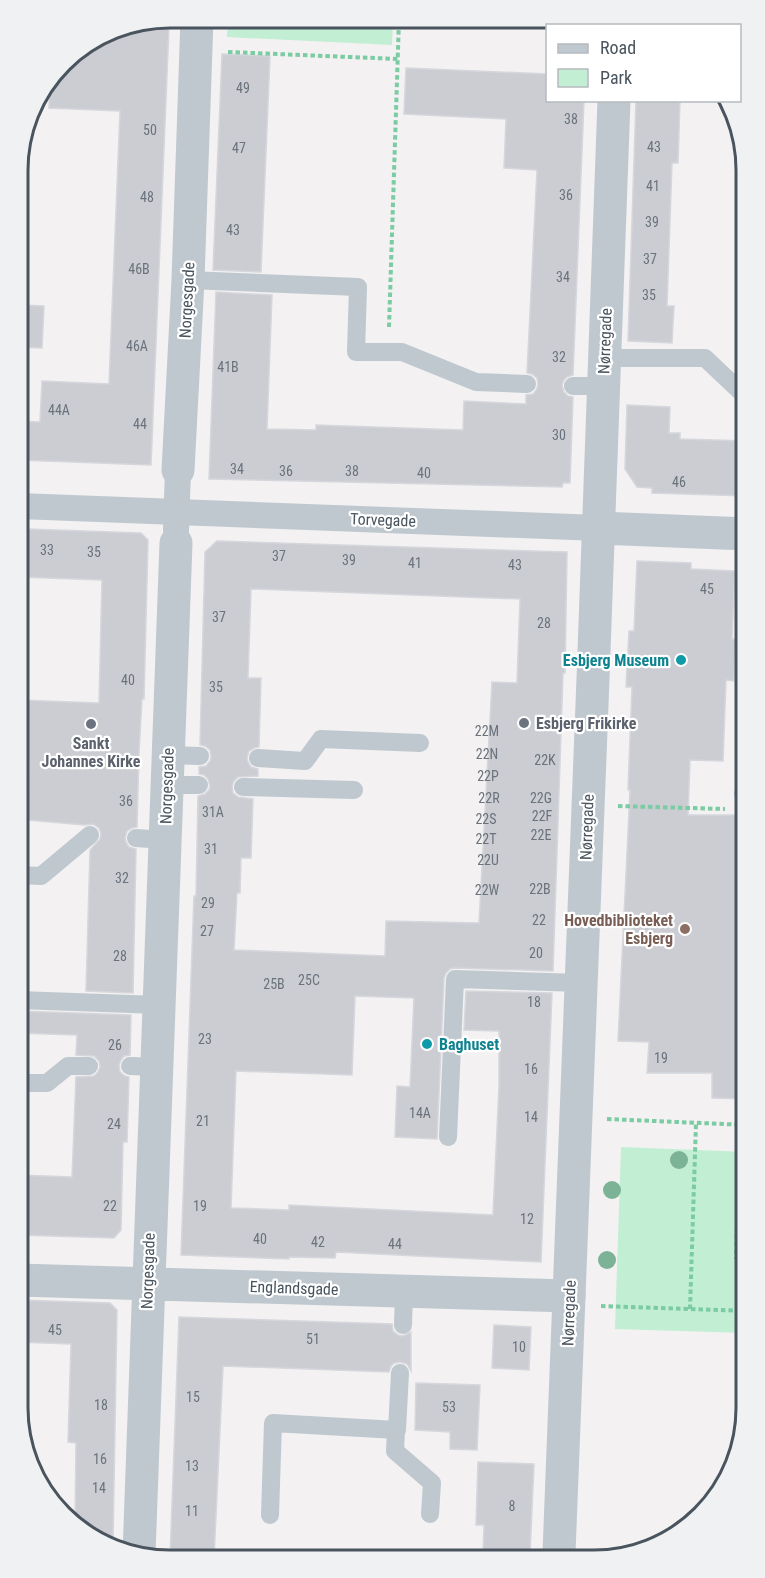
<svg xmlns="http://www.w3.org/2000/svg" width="765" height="1578" font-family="'Roboto Condensed',sans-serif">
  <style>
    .green { fill: #c2eed3 }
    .building { fill: #cbcdd3; stroke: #d5d7dc; stroke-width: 1.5; fill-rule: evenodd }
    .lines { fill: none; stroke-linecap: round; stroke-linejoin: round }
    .path { stroke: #7bcba3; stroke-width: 4; stroke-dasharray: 4.5 3; stroke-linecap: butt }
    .service { stroke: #bfc8cf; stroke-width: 18 }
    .pedestrian { stroke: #bfc8cf; stroke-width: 26 }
    .minor { stroke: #bfc8cf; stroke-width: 33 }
    .tertiary { stroke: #bfc8cf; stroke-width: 33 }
    .tree { fill: #7cb296 }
    .culture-dot { fill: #0f9aa8; stroke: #fff; stroke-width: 2 }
    .worship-dot { fill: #6b7280; stroke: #fff; stroke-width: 2 }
    .education-dot { fill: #8d6e63; stroke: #fff; stroke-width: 2 }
    .labels { text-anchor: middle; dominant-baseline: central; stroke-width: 4.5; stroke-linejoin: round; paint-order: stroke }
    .number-label { font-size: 14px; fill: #6a727b }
    .street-label { font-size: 16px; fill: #49545e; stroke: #fff }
    .culture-label { font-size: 16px; font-weight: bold; fill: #0d838f; stroke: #fff; text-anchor: end }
    .worship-label { font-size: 16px; font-weight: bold; fill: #5b616d; stroke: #fff; text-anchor: start }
    .education-label { font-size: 16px; font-weight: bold; fill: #785e54; stroke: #fff; text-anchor: end }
    .rim { fill: none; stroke: #49545e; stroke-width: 3 }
  </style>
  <rect width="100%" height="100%" fill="#f3f1f1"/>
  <path class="green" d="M228,18L393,19L392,45L227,37Z
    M621,1147L747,1152V1333L615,1329Z"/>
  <path class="building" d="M156,21L155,26H169L151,465L19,460V421L40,422L42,381L109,384L120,111L49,108L50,82L70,56L112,29Z
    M222,54L270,56L261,272L213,270Z
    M406,68L548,74V100H584L573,375L567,377L564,380L562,385L564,392L568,396L573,397L570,483H563L562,487L209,479L216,292L272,295L267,429L316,430V425L463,430L464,401L526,404V395L533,394L537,389L538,384L537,378L532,374L527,373L537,170L504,168L506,119L404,114Z
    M636,100H680L678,163H672L667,306H674L672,343L628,341Z
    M19,305L44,306L42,348L19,347Z
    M627,405L670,407L669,433H680V439L747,441V496L652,493V488L637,487L625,469Z
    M27,529L141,533L148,540L144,699H142L139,752L137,827L132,828L127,831L125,838L126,842L129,847L136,849L133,993L86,991L90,850L100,839L101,834L99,828L93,824L85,825L28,820L29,761L19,760V700L99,703L102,580L19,577V533H27Z
    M217,541L567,552L565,673H563L553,971L455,968L450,969L446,973L444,978L437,1139L395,1137L397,1086L410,1087L414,998L355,996L352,1075L236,1071L231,1208L289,1210V1205L493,1215L499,1086V1031L464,1030L466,991L552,993L541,1262L336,1252L335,1258L289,1257V1259L181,1255L194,896H196L198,796L205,794L209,790L210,786L208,779L204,775L199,774V767L206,766L210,761L211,757L210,750L205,746L200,745L205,552ZM251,589L520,599L517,683L492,682L479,923L386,921L385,956L234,950L237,893H240L241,858H251L253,799L238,797L233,793L232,786L234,781L238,777L258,776V769L251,767L248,762L247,758L249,751L254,748L259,747L261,678H248Z
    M637,561L691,563V569L735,571L732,639H736L734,681L726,680L723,761L690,760L688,815H747V1099L712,1098V1073H647L649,1042L618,1041L630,790H628L632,687H626L629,631H634Z
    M18,1011L131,1015L130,1055L124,1056L121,1060L119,1065L120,1072L125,1076L129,1077L127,1142H123L121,1230L114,1238L18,1235V1175L72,1177L76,1077L94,1076L98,1072L100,1067L99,1061L94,1056L76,1055L77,1035L18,1033Z
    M18,1300L110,1303L117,1310L113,1542L75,1525L76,1443L68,1442L71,1344L18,1342Z
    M179,1317L392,1324L393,1331L398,1335L403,1336L411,1332V1371L407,1364L400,1362L394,1363L391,1366L389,1372L223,1366L214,1558H170Z
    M494,1325L531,1327L529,1370L492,1368Z
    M416,1383L480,1385L477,1450L450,1449V1432L415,1430Z
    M478,1462L534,1464L530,1554H483L484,1525H476Z"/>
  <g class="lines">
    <path class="path" d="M228,52L398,59
      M389,327L399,19
      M744,769L747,648
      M618,806L725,809
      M607,1119L747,1125
      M747,1259L736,1258L738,1185H747
      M601,1306L747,1311
      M690,1309L696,1123"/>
    <path class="service" d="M188,280L358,287L356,352H402L476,382L527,384
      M604,358H705L742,393H747
      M573,386H604
      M168,755L200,756
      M258,758L305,761L321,739L420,743
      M167,785H199
      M243,787L354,790
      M743,794H747
      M136,838L165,840
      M19,875L41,876L90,835
      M18,1000L159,1005
      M130,1066L156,1067
      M18,1083H47L68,1066H89
      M448,1137L455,979L581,983
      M403,1325L404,1291
      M396,1430L395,1451L432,1483L430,1514
      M270,1515L273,1423L397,1430L400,1373"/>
    <path class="pedestrian" d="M19,506L599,528
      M176,530L178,470"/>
    <path class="minor" d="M178,470L188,280L197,18
      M18,1280L569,1296
      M139,1554L176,543"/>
    <path class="tertiary" d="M616,26L617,21
      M599,528L747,534
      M559,1553L593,679L614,100"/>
  </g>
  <g class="tree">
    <circle cx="679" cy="1160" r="9"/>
    <circle cx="612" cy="1190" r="9"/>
    <circle cx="607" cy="1260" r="9"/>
  </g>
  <g class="culture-dot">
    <circle cx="681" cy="660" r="6"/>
    <circle cx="427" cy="1044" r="6"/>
  </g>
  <g class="worship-dot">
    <circle cx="524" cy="723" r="6"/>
    <circle cx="91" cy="724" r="6"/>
  </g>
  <circle class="education-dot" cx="685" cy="929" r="6"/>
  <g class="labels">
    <g class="number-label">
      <text x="243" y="88">49</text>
      <text x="571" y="119">38</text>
      <text x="150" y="130">50</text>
      <text x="654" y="147">43</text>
      <text x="239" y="148">47</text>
      <text x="653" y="186">41</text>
      <text x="566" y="195">36</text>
      <text x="147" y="197">48</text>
      <text x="652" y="222">39</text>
      <text x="233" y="230">43</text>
      <text x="650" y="259">37</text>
      <text x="139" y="269">46B</text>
      <text x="563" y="277">34</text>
      <text x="649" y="295">35</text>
      <text x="137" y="346">46A</text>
      <text x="559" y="357">32</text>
      <text x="228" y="367">41B</text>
      <text x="59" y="410">44A</text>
      <text x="140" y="424">44</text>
      <text x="559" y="435">30</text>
      <text x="237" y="469">34</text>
      <text x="286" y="471">36</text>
      <text x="352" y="471">38</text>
      <text x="424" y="473">40</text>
      <text x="679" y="482">46</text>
      <text x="47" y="550">33</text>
      <text x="94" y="552">35</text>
      <text x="279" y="556">37</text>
      <text x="349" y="560">39</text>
      <text x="415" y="563">41</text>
      <text x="515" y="565">43</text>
      <text x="707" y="589">45</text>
      <text x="219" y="617">37</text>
      <text x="544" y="623">28</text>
      <text x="128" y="680">40</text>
      <text x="216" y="687">35</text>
      <text x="487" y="731">22M</text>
      <text x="487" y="754">22N</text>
      <text x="545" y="760">22K</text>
      <text x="488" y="776">22P</text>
      <text x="489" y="798">22R</text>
      <text x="541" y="798">22G</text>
      <text x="126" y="801">36</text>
      <text x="213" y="812">31A</text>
      <text x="542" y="816">22F</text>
      <text x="486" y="819">22S</text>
      <text x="541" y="835">22E</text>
      <text x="486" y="839">22T</text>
      <text x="211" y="849">31</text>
      <text x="488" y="860">22U</text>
      <text x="122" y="878">32</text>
      <text x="540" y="889">22B</text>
      <text x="487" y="890">22W</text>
      <text x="208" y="903">29</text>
      <text x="539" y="920">22</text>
      <text x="207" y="931">27</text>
      <text x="536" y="953">20</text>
      <text x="120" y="956">28</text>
      <text x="309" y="980">25C</text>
      <text x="274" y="984">25B</text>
      <text x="534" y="1002">18</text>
      <text x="205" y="1039">23</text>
      <text x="115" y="1045">26</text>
      <text x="661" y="1058">19</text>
      <text x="531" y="1069">16</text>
      <text x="420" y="1113">14A</text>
      <text x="531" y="1117">14</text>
      <text x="203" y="1121">21</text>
      <text x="114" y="1124">24</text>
      <text x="110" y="1206">22</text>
      <text x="200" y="1206">19</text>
      <text x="527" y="1219">12</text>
      <text x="260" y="1239">40</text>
      <text x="318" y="1242">42</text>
      <text x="395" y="1244">44</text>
      <text x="55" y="1330">45</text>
      <text x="313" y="1339">51</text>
      <text x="519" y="1347">10</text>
      <text x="193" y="1397">15</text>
      <text x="101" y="1405">18</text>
      <text x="449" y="1407">53</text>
      <text x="100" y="1459">16</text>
      <text x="192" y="1466">13</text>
      <text x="99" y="1488">14</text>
      <text x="512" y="1506">8</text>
      <text x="192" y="1511">11</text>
    </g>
    <g class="street-label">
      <text transform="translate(187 300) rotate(-87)">Norgesgade</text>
      <text transform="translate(605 341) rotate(-88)">Nørregade</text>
      <text transform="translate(383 520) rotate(2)">Torvegade</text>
      <text transform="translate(167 786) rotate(-88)">Norgesgade</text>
      <text transform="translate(587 827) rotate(-88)">Nørregade</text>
      <text transform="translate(148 1271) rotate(-88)">Norgesgade</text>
      <text transform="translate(294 1288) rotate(2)">Englandsgade</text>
      <text transform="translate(569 1313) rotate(-88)">Nørregade</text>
    </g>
    <g class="culture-label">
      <text x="669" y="660">Esbjerg Museum</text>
      <text x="439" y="1044" text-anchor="start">Baghuset</text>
    </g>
    <g class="worship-label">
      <text x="536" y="723">Esbjerg Frikirke</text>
      <text x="91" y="743" text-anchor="middle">Sankt<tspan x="91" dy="18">Johannes Kirke</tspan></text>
    </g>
    <g class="education-label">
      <text x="673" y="920">Hovedbiblioteket<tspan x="673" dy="18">Esbjerg</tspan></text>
    </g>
  </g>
  <path d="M0 0H765V1578H0ZM170 28H594A142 142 0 0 1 736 170V1408A142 142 0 0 1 594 1550H170A142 142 0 0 1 28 1408V170A142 142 0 0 1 170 28Z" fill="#f0f1f2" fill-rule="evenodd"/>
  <path class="rim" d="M170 28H594A142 142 0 0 1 736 170V1408A142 142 0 0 1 594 1550H170A142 142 0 0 1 28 1408V170A142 142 0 0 1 170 28Z"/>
  <rect x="546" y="24" width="195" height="78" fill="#ffffff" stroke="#b6bbbf" stroke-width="1.5"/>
  <rect x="558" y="44" width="30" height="9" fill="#bfc8cf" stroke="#b6bbbf" stroke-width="1.5"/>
  <text x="600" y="54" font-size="18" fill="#49545e">Road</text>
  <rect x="558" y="69" width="30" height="18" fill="#c2eed3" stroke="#b6bbbf" stroke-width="1.5"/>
  <text x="600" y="84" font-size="18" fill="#49545e">Park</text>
</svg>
